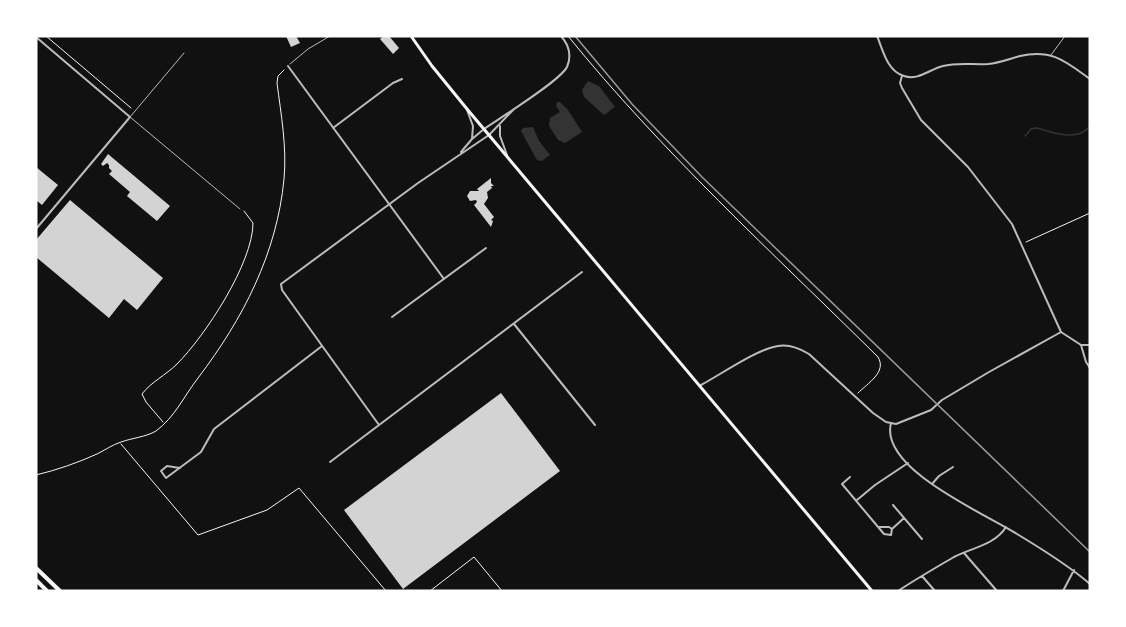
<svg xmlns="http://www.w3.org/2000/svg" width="1126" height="627" font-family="Roboto,sans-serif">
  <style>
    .water { fill: #333 }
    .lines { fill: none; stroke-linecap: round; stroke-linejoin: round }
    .stream { stroke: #333; stroke-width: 1.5 }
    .building { fill: #d3d3d3 }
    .path { stroke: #f5f5f5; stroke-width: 1 }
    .service { stroke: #bcbcbc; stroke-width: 1 }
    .minor { stroke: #bcbcbc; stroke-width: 2 }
    .tertiary { stroke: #bcbcbc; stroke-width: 2 }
    .primary { stroke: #f5f5f5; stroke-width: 3 }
    .motorway { stroke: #f5f5f5; stroke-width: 4 }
    .rail { stroke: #9a9a9a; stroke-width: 1.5 }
  </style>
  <rect width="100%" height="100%" fill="#111"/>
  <path class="water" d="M588,81L599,86L615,107L604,115L584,97L582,90Z
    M557,102H560L568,110L582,132L565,143L558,140L549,126L550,118L560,112L556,106Z
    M533,127L539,141L550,155L542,161L537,160L521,131L523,128Z"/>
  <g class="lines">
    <path class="stream" d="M1025,136L1031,129L1037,128C1053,133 1078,142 1090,126"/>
  </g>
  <path class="building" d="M286,36H296L300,43L291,47Z
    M384,36H389L399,48L393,54L380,39Z
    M108,154L170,206L157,221L127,196L130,192L109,174L112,171L109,168V165L107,163L103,166L101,164Z
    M36,167L58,185L42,205L36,200Z
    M491,178V183L494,186H491L492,188L487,192L488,198L484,204L494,217L491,220L493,221L491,227L474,205L477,202L476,200L470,201L467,196L470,191H479L477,189Z
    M70,200L163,278L137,310L124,299L109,318L36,257V240Z
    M501,393L560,471L403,589L344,510Z"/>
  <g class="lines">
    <path class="path" d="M46,36L131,108
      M568,36C662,152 772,252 878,357C887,372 868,383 858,393
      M1026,242L1090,213
      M163,422L146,402L142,394C151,382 166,375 177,364C205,336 253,263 253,223L244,211
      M121,444L198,535L267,510L299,488L386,591
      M36,475C57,470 77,463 97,454C105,450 112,445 121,442C132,438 146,437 156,431C175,417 184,396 198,378C243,319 277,253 284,179C287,147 281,114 277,83L278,76L284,70
      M430,591L474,557L502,591"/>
    <path class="service" d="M184,53L130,117L240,209
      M1051,55L1065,36
      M290,64L308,49L330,36"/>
    <path class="minor" d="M36,37L130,117L36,229
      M288,66L444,279
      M902,76L900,83L902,88L921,120L968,167L1012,224L1061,332
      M467,110L473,126L472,139
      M333,128L393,83L402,79
      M461,152L472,139L484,129
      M392,317L486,248
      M514,324L595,425
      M1081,345L1086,362L1090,368
      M891,423C879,469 986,514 1017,534C1042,549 1068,565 1090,584
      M379,425L282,290L281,284L418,183L489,135
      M330,462L582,272
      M180,468L167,466L161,471L166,478L201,452L214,429L322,346
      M850,477L842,484L884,534L891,535L892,529L904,518
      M932,484L939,476L953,467
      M857,500L875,485L908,463
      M893,505L922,539
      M878,527H889L892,529
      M964,553L997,591
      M922,576L935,591
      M898,591C916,579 935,568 954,557C971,548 995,545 1006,527
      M1063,591L1074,570"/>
    <path class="tertiary" d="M877,36C883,50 887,71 904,76C918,81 930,69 943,66C958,62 973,65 988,64C999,63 1009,59 1020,56C1052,49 1065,61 1090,79
      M500,126V136L507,155
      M484,129C500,118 560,81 567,67C572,55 569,45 561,36
      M489,135L514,109
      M701,385C720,375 757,349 778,346C789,344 799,348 809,354L873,413L886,422L896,424L931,410L942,400L989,372L1061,332L1081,345H1090"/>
    <path class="primary" d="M411,36L432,66L467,109L872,591"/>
    <path class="motorway" d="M36,568L60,591
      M36,580L47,591"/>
    <path class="rail" d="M575,36L632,104L702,177L1090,552"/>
  </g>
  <rect width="1126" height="627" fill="none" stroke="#ffffff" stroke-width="75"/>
</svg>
